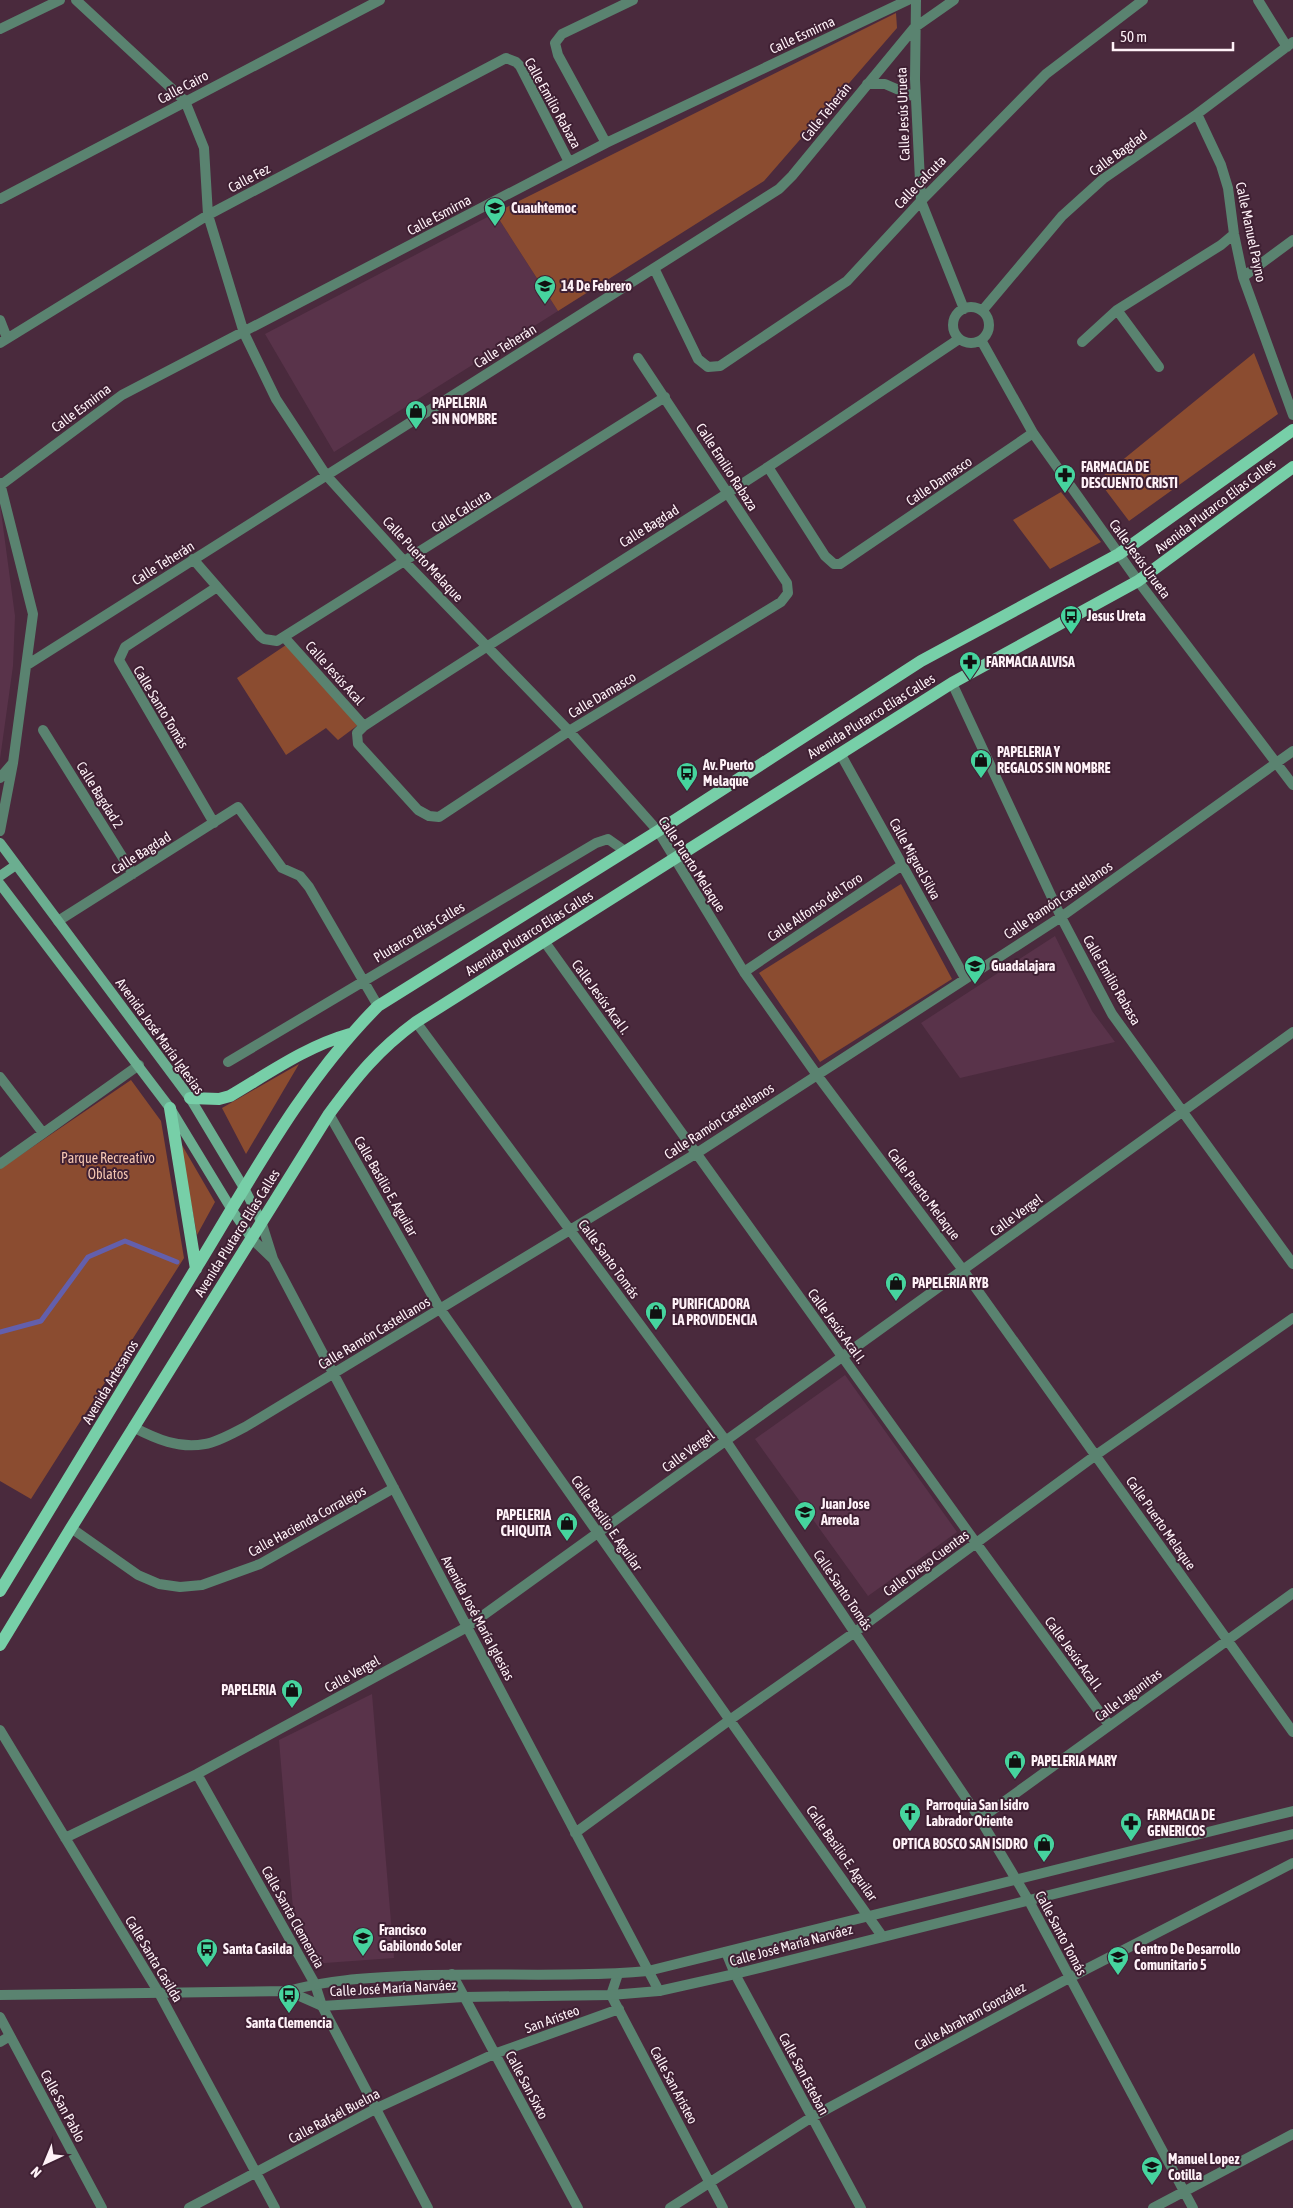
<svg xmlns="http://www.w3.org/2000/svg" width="1293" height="2208" font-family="'Asap Condensed',sans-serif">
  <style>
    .built { fill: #59334a }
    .green { fill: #8b4c30 }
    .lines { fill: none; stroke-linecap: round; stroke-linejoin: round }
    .stream { stroke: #635fac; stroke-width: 5 }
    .minor { stroke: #5a8370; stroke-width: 10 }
    .tertiary { stroke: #5a8370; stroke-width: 10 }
    .secondary { stroke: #6bae90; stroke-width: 10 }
    .primary { stroke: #77cfa8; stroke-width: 12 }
    .labels { text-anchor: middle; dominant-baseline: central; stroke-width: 4; stroke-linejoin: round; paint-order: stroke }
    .street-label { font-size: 14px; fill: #fef1f7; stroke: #3f2033 }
    .poi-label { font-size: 14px; font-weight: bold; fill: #fef1f7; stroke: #3f2033; text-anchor: start }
    .park-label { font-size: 14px; fill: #f3c5b1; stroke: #3f2033 }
  </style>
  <rect width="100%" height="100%" fill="#4a2a3d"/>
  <path class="built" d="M495,213L558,311L334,452L265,334Z
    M0,504L15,616L13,666L0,759Z
    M1055,936L1092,1011L1115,1042L960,1078L921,1023Z
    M845,1375L957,1532L868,1596L755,1439Z
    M372,1694L394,1958L311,1964L295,1933L279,1740Z"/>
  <path class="green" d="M896,13L897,28L764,181L558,311L495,213Z
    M1254,353L1278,414L1129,521L1098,480Z
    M1061,492L1101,542L1050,569L1013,520Z
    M286,645L358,725L338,740L326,728L286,755L237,678Z
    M901,884L952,979L820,1062L759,973Z
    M299,1064L246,1154L222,1108Z
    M131,1080L161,1121L184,1258L31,1499L0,1481V1169Z
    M179,1140L215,1202L197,1235Z"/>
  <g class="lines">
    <path class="stream" d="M0,1332L41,1321L88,1257L125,1241L177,1262"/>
    <path class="minor" d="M76,0L185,101L204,148L208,215L244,333L276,399L326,475L405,562L569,731L658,831L744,972L817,1075L963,1270L1293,1732
      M916,0L915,79L921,201L964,309
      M1258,0L1287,47
      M0,29L60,0
      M867,84H885L915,97
      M1197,114L1221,165L1228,188L1234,234L1243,277L1293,415
      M606,143L558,55L555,43L562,34L633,0
      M0,199L380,0
      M654,268L698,359L708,367L720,366L847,281L921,201L1046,74L1143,0
      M1243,277L1293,240
      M953 325a18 18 0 1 1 36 0a18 18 0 1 1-36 0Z
      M1117,310L1159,367
      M982,311L1062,216L1103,179L1197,114L1293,42
      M0,320L7,338
      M981,340L1033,433L1138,581L1293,785
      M1082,342L1117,310L1221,245L1234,234
      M0,343L208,215L506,58L516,62L520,66L569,162
      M638,358L787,583L788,593L781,602L569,731L439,817L429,816L418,810L358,744L357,733L364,726C498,638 634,554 768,467C832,425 896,381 959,339
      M768,467L825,556L834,564H840L1033,433
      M0,483L33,614L13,763L0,831
      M1,485L122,395L606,143L908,0
      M193,559L260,636L264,639L277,641L665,397
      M285,638L364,726
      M27,665L779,189L792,176L914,28L954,0
      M952,683L1061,917L1112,1014L1293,1264
      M43,730L133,874
      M840,753L965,978
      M0,778L12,764
      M214,823L119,660L125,647L217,587
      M58,921L238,807L282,868L300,876L309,887L378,1006
      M544,941L976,1543L1109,1725
      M744,972L902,865
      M416,1022L726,1441L980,1819L1029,1901L1193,2208
      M228,1062L596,843L608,839L625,851
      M0,1077L43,1133
      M329,1114L440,1309L882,1936
      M0,1164L139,1065
      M261,1221L273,1259L659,1991
      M252,1239L272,1258
      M133,1427C156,1439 179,1449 205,1444C218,1442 233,1433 245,1427L697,1153L1061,917L1293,751
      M71,1528L138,1575L159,1584L180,1587L202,1585L260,1564L394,1488
      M0,1730L159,1993L275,2208
      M197,1774L315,1984L322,2006L428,2208
      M980,1819L1293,1593
      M575,1833L731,1719L855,1632L1096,1455L1293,1318
      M65,1838L197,1774L467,1627L1293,1032
      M726,1952L735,1974L861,2208
      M452,1974L578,2208
      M618,1974L611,1995L723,2208
      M0,2017L102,2208
      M0,2042L10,2036
      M189,2208L377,2108L494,2054L619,2009
      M670,2208L812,2117L1069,1978L1293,1863
      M1153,2208L1293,2134"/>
    <path class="tertiary" d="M288,1991L322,2006L464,1997L611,1995L659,1991L735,1974L1293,1834
      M0,1995L288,1991C327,1980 365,1978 405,1976C486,1972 568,1978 648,1971L1293,1811"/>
    <path class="secondary" d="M0,843L190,1098L244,1188L261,1221
      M0,876L16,865
      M0,884L170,1108L232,1210L252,1239"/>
    <path class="primary" d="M190,1098L219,1099L230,1096C269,1073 307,1046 350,1034
      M170,1108L196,1269
      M0,1591C66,1482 132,1374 198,1265C253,1175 303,1081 378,1006L658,831L921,661L1119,554L1293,430
      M0,1645L71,1528L329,1114C357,1076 378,1050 416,1022L952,683L1138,581L1293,467"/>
  </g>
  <defs>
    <g id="school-pin" transform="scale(1.125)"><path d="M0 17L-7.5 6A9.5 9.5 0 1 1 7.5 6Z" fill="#46d49e" stroke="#3f2033"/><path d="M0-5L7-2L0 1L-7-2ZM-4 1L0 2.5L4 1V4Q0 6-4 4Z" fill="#111"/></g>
    <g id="shop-pin" transform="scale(1.125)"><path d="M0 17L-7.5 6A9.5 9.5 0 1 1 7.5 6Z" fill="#46d49e" stroke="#3f2033"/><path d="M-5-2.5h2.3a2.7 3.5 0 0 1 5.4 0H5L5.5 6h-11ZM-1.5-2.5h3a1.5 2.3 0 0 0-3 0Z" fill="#111"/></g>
    <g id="pharmacy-pin" transform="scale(1.125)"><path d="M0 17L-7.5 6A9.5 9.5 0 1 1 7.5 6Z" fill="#46d49e" stroke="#3f2033"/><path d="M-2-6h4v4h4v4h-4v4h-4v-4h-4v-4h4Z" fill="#111"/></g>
    <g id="bus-pin" transform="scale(1.125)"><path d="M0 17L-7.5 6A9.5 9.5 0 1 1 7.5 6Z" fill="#46d49e" stroke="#3f2033"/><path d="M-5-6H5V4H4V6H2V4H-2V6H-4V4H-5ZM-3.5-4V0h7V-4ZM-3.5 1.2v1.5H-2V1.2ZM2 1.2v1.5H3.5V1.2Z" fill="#111"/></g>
    <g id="church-pin" transform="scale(1.125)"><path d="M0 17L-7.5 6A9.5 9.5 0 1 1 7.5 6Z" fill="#46d49e" stroke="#3f2033"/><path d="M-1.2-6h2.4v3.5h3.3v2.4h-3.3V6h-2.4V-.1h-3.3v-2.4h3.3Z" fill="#111"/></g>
  </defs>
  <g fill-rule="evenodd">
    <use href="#school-pin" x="495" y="208"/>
    <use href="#school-pin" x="545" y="286"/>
    <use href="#shop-pin" x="416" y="411"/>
    <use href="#pharmacy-pin" x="1065" y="475"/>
    <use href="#bus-pin" x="1071" y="616"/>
    <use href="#pharmacy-pin" x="970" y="662"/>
    <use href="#shop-pin" x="981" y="760"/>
    <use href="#bus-pin" x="687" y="773"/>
    <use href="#school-pin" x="975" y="966"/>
    <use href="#shop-pin" x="896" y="1283"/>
    <use href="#shop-pin" x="656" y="1312"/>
    <use href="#school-pin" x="805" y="1512"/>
    <use href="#shop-pin" x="567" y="1523"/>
    <use href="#shop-pin" x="292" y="1690"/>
    <use href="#shop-pin" x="1015" y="1761"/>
    <use href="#church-pin" x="910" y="1813"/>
    <use href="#pharmacy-pin" x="1131" y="1823"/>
    <use href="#shop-pin" x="1044" y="1844"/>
    <use href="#school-pin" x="363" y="1938"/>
    <use href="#bus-pin" x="207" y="1949"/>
    <use href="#school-pin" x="1118" y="1957"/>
    <use href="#bus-pin" x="289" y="1995"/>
    <use href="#school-pin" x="1152" y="2167"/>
  </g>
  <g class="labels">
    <g class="street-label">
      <text transform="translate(802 35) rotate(-25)">Calle Esmirna</text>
      <text transform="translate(183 87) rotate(-28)">Calle Cairo</text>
      <text transform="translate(553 103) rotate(61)">Calle Emilio Rabaza</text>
      <text transform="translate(826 112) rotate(-51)">Calle Teherán</text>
      <text transform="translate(903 114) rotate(-92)">Calle Jesús Urueta</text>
      <text transform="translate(1118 153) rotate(-36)">Calle Bagdad</text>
      <text transform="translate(249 178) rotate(-28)">Calle Fez</text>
      <text transform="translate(920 182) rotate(-46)">Calle Calcuta</text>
      <text transform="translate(439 215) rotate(-28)">Calle Esmirna</text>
      <text transform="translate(1251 232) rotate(78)">Calle Manuel Payno</text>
      <text transform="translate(505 346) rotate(-32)">Calle Teherán</text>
      <text transform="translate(81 408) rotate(-37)">Calle Esmirna</text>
      <text transform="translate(727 467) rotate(57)">Calle Emilio Rabaza</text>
      <text transform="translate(939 481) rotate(-34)">Calle Damasco</text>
      <text transform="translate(1215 506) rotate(-37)">Avenida Plutarco Elías Calles</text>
      <text transform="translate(461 511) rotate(-32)">Calle Calcuta</text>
      <text transform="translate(649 526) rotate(-32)">Calle Bagdad</text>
      <text transform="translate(423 559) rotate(47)">Calle Puerto Melaque</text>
      <text transform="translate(1140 559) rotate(54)">Calle Jesús Urueta</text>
      <text transform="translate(163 563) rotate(-32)">Calle Teherán</text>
      <text transform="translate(335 673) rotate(48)">Calle Jesús Acal</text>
      <text transform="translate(602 695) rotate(-31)">Calle Damasco</text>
      <text transform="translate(161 707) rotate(59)">Calle Santo Tomás</text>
      <text transform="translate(871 716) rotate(-32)">Avenida Plutarco Elías Calles</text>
      <text transform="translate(100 795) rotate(58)">Calle Bagdad 2</text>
      <text transform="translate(141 853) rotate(-32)">Calle Bagdad</text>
      <text transform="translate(915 859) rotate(61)">Calle Miguel Silva</text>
      <text transform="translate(692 864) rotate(57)">Calle Puerto Melaque</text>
      <text transform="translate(1058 900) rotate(-34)">Calle Ramón Castellanos</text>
      <text transform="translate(815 907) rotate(-34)">Calle Alfonso del Toro</text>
      <text transform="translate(419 932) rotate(-31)">Plutarco Elías Calles</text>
      <text transform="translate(529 933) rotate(-32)">Avenida Plutarco Elías Calles</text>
      <text transform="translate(1112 980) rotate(60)">Calle Emilio Rabasa</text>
      <text transform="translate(601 997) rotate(54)">Calle Jesús Acal I.</text>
      <text transform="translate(160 1036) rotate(54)">Avenida José María Iglesias</text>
      <text transform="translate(719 1121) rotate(-33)">Calle Ramón Castellanos</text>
      <text transform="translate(386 1186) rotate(60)">Calle Basilio E. Aguilar</text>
      <text transform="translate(924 1194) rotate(53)">Calle Puerto Melaque</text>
      <text transform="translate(1016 1215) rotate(-36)">Calle Vergel</text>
      <text transform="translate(237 1233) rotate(-58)">Avenida Plutarco Elías Calles</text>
      <text transform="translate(609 1259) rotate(54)">Calle Santo Tomás</text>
      <text transform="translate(837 1326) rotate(54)">Calle Jesús Acal I.</text>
      <text transform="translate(374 1333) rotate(-31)">Calle Ramón Castellanos</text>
      <text transform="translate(110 1382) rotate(-59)">Avenida Artesanos</text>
      <text transform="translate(688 1451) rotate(-36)">Calle Vergel</text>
      <text transform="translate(307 1521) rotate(-29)">Calle Hacienda Corralejos</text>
      <text transform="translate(607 1523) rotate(55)">Calle Basilio E. Aguilar</text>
      <text transform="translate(1161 1523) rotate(55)">Calle Puerto Melaque</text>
      <text transform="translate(926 1563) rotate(-36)">Calle Diego Cuentas</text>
      <text transform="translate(843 1590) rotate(56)">Calle Santo Tomás</text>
      <text transform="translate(478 1618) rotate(62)">Avenida José María Iglesias</text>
      <text transform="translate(1074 1654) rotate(54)">Calle Jesús Acal I.</text>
      <text transform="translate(352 1674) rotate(-29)">Calle Vergel</text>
      <text transform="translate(1128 1695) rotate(-36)">Calle Lagunitas</text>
      <text transform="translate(842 1853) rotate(55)">Calle Basilio E. Aguilar</text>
      <text transform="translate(293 1917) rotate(61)">Calle Santa Clemencia</text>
      <text transform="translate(1061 1933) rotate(62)">Calle Santo Tomás</text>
      <text transform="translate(791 1945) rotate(-15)">Calle José María Narváez</text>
      <text transform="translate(154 1959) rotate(59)">Calle Santa Casilda</text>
      <text transform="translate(393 1988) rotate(-3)">Calle José María Narváez</text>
      <text transform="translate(970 2016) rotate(-29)">Calle Abraham González</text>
      <text transform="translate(552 2019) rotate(-20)">San Aristeo</text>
      <text transform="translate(804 2074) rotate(62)">Calle San Esteban</text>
      <text transform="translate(527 2085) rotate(62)">Calle San Sixto</text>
      <text transform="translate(674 2085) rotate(62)">Calle San Aristeo</text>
      <text transform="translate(63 2106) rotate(62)">Calle San Pablo</text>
      <text transform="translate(334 2116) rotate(-28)">Calle Rafaél Buelna</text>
    </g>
    <g class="poi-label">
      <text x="511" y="208">Cuauhtemoc</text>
      <text x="561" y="286">14 De Febrero</text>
      <text x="432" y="403">PAPELERIA<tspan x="432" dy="16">SIN NOMBRE</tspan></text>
      <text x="1081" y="467">FARMACIA DE<tspan x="1081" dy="16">DESCUENTO CRISTI</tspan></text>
      <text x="1087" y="616">Jesus Ureta</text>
      <text x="986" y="662">FARMACIA ALVISA</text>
      <text x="997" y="752">PAPELERIA Y<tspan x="997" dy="16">REGALOS SIN NOMBRE</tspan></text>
      <text x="703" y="765">Av. Puerto<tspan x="703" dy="16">Melaque</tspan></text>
      <text x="991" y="966">Guadalajara</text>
      <text x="912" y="1283">PAPELERIA RYB</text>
      <text x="672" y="1304">PURIFICADORA<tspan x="672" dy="16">LA PROVIDENCIA</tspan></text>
      <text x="821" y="1504">Juan Jose<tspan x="821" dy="16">Arreola</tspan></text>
      <text x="551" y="1515" text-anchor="end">PAPELERIA<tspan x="551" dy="16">CHIQUITA</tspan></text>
      <text x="276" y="1690" text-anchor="end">PAPELERIA</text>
      <text x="1031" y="1761">PAPELERIA MARY</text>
      <text x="926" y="1805">Parroquia San Isidro<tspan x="926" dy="16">Labrador Oriente</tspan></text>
      <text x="1147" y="1815">FARMACIA DE<tspan x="1147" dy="16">GENERICOS</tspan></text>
      <text x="1028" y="1844" text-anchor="end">OPTICA BOSCO SAN ISIDRO</text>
      <text x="379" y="1930">Francisco<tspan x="379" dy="16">Gabilondo Soler</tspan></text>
      <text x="223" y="1949">Santa Casilda</text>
      <text x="1134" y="1949">Centro De Desarrollo<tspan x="1134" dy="16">Comunitario 5</tspan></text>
      <text x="289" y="2023" text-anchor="middle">Santa Clemencia</text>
      <text x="1168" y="2159">Manuel Lopez<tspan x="1168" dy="16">Cotilla</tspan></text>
    </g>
    <g class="park-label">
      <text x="108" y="1158">Parque Recreativo<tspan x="108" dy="16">Oblatos</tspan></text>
    </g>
  </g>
  <g transform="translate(45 2163) rotate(224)" stroke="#3f2033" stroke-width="4" paint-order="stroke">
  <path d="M0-4L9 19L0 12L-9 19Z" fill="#fef1f7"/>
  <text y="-8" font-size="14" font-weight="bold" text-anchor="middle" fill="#fef1f7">N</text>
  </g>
  <path d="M1113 42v8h120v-8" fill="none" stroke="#fef1f7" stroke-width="2.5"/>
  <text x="1120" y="42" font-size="15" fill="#fef1f7" stroke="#3f2033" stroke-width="4" paint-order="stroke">50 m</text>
</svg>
